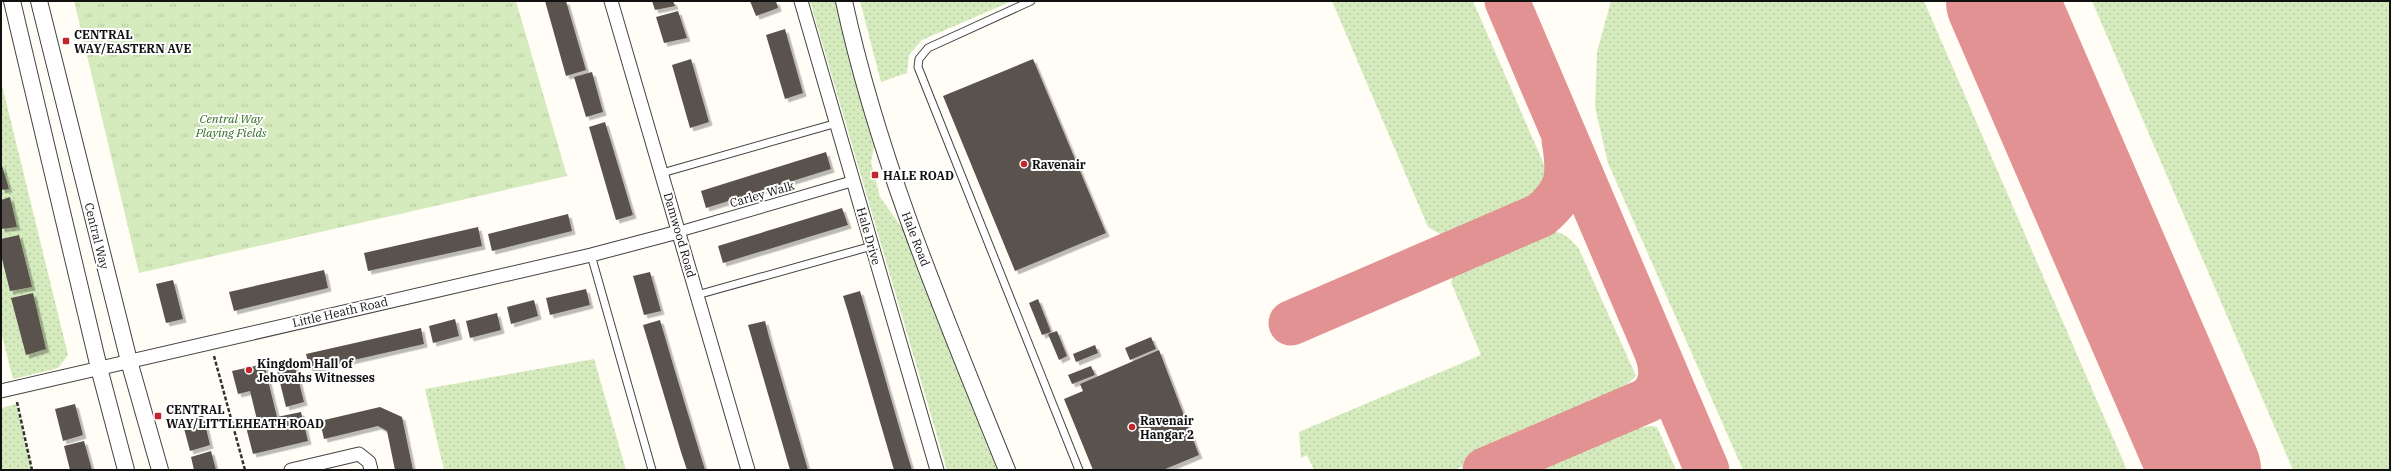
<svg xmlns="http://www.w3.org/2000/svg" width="2391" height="471" font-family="'IBM Plex Serif',serif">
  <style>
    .grass { fill: url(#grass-dots) }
    .park { fill: url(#park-tufts) }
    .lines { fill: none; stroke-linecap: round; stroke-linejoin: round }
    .taxiway { stroke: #e29292; stroke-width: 45 }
    .runway { stroke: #e29292; stroke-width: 112 }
    .building { fill: #5a524d; filter: url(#shadow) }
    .service-casing { stroke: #444; stroke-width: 9 }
    .pedestrian-casing { stroke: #444; stroke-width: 12 }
    .minor-casing { stroke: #444; stroke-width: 15 }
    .tertiary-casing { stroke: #444; stroke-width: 18 }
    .path { stroke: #333; stroke-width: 2.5; stroke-dasharray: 4 2; stroke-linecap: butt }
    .service { stroke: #fff; stroke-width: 7 }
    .pedestrian { stroke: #fff; stroke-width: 10 }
    .minor { stroke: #fff; stroke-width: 13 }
    .tertiary { stroke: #fff; stroke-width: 16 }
    .poi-dot { fill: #c4262e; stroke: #fff; stroke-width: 1.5 }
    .labels { text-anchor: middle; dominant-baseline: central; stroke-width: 4; stroke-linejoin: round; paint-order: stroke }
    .poi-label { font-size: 12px; font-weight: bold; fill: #111; stroke: #fff; text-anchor: start }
    .park-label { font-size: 12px; font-style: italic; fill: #2f6b1f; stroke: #fff }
    .street-label { font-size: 12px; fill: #111; stroke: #fff }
  </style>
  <defs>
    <pattern id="grass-dots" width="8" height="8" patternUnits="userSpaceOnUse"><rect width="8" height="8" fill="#d5ebbd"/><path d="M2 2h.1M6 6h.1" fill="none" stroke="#b6c8a1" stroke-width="1.8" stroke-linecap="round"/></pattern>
    <pattern id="park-tufts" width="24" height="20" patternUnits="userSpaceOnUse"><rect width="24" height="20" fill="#d5ebbd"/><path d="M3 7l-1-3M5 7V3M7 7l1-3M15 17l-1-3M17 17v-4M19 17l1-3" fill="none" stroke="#b6c8a1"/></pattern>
    <filter id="shadow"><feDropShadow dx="3.5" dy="3.5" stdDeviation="0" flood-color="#0004"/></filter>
  </defs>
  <rect width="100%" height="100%" fill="#fffdf5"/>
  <path class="grass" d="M810,1H836L848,56L874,147L871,162L880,197L905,232L999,470H947Z
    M860,1H1012L922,40L909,55L907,73L881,82Z
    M1332,1H1473L1545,167C1544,180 1542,191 1533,201C1525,211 1473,234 1459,236C1447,238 1437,233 1428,227Z
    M1611,1H1924L2127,470H1743L1608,163L1595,107L1597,52Z
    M2092,1H2390V470H2293Z
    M1,81L68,355L58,368L13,379L1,332Z
    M1544,230C1561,231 1569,236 1579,249L1636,376L1613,397L1580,415L1454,470H1314L1307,455L1301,458L1299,432L1481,355L1451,282C1458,257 1521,238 1544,230Z
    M594,359L626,470H444L425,389Z
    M16,404L32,470H1V408Z
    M1652,426L1657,427L1676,470H1518C1561,452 1605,430 1652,426Z"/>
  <path class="park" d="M74,1H516L567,176L139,273Z"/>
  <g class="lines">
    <path class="taxiway" d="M1507,1L1707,470
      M1291,323L1541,215C1569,191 1570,175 1564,140
      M1485,470L1648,400C1663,386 1663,371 1657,353"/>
    <path class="runway" d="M2002,1L2205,470"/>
  </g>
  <path class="building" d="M545,1H566L586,70L566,76Z
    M652,1H673L675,6L655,10Z
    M750,1H776L778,8L756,16Z
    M678,11L687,38L664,43L656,17Z
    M785,29L803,93L785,99L766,35Z
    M691,59L709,122L690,128L672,65Z
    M1033,59L1106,233L1015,271L943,96Z
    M592,72L603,112L586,117L574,77Z
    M605,122L633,215L616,220L589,127Z
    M826,152L831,169L706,208L701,191Z
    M1,162L9,189L1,190Z
    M10,197L17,227L1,229V200Z
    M842,208L848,225L723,263L718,246Z
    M568,214L572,231L492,251L488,234Z
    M478,227L482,246L368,271L364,253Z
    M19,235L32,287L10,291L1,255V239Z
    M324,270L328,288L234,311L229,292Z
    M650,272L661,311L644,315L633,276Z
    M173,280L183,319L166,323L156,284Z
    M586,289L590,305L550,315L546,298Z
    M860,291L902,437L912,470H894L848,312L843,296Z
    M33,293L46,349L26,355L11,298Z
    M1038,299L1051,332L1042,335L1029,303Z
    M534,300L538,316L511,324L507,307Z
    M497,313L501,330L470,338L466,321Z
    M455,319L459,336L433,343L429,326Z
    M660,320L674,368L705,470H687L681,452L643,325Z
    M765,321L769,337L808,470H790L748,325Z
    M421,328L424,344L310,370L306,354Z
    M1057,331L1067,356L1059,360L1048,334Z
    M1151,337L1156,349L1130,360L1125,348Z
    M1095,345L1098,353L1076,362L1073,354Z
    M1159,350L1199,455L1163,470H1093L1064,399L1083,391L1080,384Z
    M293,358L304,402L286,407L275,362Z
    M264,364L277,417L301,412L308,441L253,454L246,427L258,424L250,391L238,394L232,371Z
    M1091,366L1095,375L1072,384L1068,375Z
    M75,404L83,435L63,441L55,409Z
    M380,407L402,417L413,470H395L387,431L378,426L324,439L320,421Z
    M203,415L210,445L190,451L182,421Z
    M84,441L92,470H70L64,446Z
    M211,451L216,470H194L191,457Z"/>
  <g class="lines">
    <g class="service-casing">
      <path id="service" d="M1031,1L928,48L919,59L918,67L1079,470
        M662,173L837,123
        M591,255L652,470
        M697,295L872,246"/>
    </g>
    <g class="pedestrian-casing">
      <path id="pedestrian" d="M678,232L853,181"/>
    </g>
    <g class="minor-casing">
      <path id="minor" d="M611,1L748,470
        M801,1L937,470
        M1,391L591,255L678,232
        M291,470L359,454L369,462L371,470"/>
    </g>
    <g class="tertiary-casing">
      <path id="tertiary" d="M12,1L99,368L126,470
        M39,1L129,361L160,470
        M844,1C879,163 945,317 1007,470"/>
    </g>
    <path class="path" d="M214,356L245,470
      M17,402L32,470"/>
    <use href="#service" class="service"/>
    <use href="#pedestrian" class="pedestrian"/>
    <use href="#minor" class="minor"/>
    <use href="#tertiary" class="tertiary"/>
  </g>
  <g class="poi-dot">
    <rect x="62" y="37" width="8" height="8" rx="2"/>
    <circle cx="1024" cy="164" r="4"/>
    <rect x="871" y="171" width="8" height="8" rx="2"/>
    <circle cx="249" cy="370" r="4"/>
    <rect x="154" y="412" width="8" height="8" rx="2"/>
    <circle cx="1132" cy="427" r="4"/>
  </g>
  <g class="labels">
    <g class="poi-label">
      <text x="74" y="34">CENTRAL<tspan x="74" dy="14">WAY/EASTERN AVE</tspan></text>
      <text x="1032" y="164">Ravenair</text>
      <text x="883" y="175">HALE ROAD</text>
      <text x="257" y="363">Kingdom Hall of<tspan x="257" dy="14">Jehovahs Witnesses</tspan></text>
      <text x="166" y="409">CENTRAL<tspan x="166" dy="14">WAY/LITTLEHEATH ROAD</tspan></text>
      <text x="1140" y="420">Ravenair<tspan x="1140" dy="14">Hangar 2</tspan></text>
    </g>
    <g class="park-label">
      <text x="231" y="118">Central Way<tspan x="231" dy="14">Playing Fields</tspan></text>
    </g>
    <g class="street-label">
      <text transform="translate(762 194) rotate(-16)">Carley Walk</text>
      <text transform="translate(680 235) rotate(74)">Damwood Road</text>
      <text transform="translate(97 236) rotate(76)">Central Way</text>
      <text transform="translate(869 236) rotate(74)">Hale Drive</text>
      <text transform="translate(916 239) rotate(69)">Hale Road</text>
      <text transform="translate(340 312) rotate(-13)">Little Heath Road</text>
    </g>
  </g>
  <rect width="2391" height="471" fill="none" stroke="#111111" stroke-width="4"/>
</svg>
